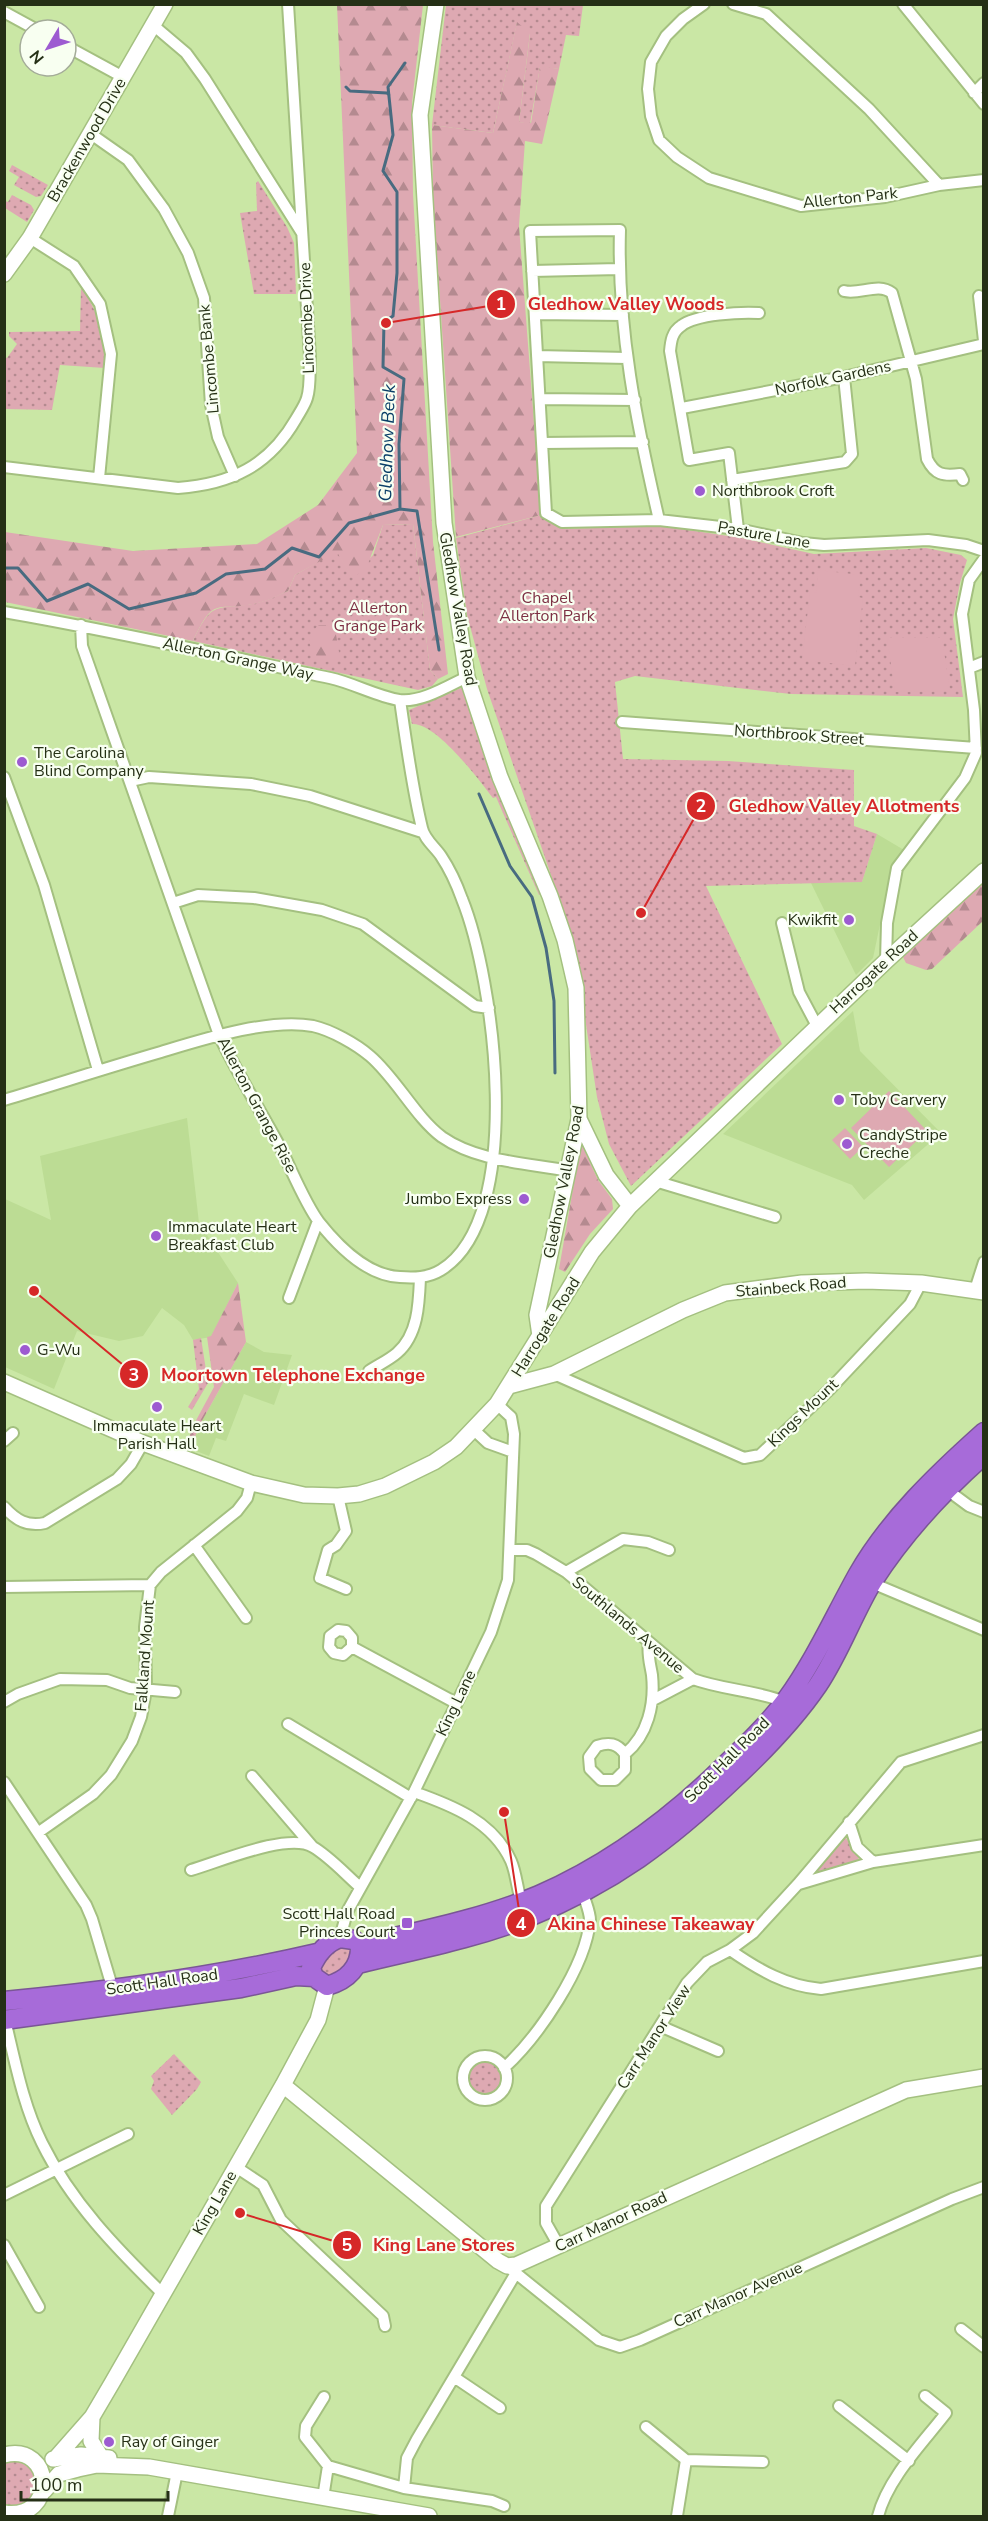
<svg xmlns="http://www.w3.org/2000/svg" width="988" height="2521" font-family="'Nunito Sans',sans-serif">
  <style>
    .built { fill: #bcdc94 }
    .green { fill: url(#green-dots) }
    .forest { fill: url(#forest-firs) }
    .pitch { fill: #dea9b2 }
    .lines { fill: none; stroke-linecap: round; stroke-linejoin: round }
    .stream { stroke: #486b80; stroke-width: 3 }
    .street-casing { stroke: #a4c080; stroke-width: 14 }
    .secondary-casing { stroke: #a4c080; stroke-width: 18 }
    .highway-casing { stroke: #7a5695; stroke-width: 21 }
    .street { stroke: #fff; stroke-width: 10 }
    .secondary { stroke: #fff; stroke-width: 15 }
    .highway { stroke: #a76bd9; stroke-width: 18 }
    .poi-dot { fill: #9d5bd1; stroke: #f8fff1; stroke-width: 2 }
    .labels { text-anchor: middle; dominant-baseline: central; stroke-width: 4.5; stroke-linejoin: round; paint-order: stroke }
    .street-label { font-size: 16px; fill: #253016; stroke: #f8fff1 }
    .poi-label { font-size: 16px; fill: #253016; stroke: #f8fff1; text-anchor: start }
    .park-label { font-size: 16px; fill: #7d2f43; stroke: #f8fff1 }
    .water-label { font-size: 18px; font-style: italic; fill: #0a3f68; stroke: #f8fff1 }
    .leader { fill: none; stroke: #d62828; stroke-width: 2 }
    .callout-dot { fill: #d62828; stroke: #f8fff1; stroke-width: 2 }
    .mark-label { font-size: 18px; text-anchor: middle; font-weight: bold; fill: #fff }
    .callout-label { font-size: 18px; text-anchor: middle; font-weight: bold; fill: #d62828; stroke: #f8fff1; stroke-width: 4.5; stroke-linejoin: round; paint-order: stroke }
  </style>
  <defs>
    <pattern id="green-dots" width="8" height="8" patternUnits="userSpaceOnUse" patternTransform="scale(1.5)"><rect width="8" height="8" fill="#dea9b2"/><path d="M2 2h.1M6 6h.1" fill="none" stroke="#b48a90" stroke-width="1.8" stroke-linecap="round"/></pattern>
    <pattern id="forest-firs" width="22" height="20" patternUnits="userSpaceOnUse" patternTransform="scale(1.5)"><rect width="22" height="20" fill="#dea9b2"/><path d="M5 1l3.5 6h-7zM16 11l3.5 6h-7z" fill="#b48a90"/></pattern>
  </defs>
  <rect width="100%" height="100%" fill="#cae7a5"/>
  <path class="built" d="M877,834L904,850L895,863L889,881L873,958L856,975L811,883L862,882Z
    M853,1011L860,1051L941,1133L864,1200L852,1185L723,1134Z
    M187,1118L199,1223L238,1283L211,1337L193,1340L184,1325L162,1308L143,1336L119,1341L77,1331L54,1389L5,1367V1199L51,1220L40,1156Z
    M246,1342L264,1352L292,1355L274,1405L244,1394L226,1441L216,1438L209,1456L191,1449L198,1428Z"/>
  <path class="green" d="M446,5H583L579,36L566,35L559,69L540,67L530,124L519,122L530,34L517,23L493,133L432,125Z
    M12,165L48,185L41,196L36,197L14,185L19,177L9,171Z
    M258,181L287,227L294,243L296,294H254L240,213L257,211L256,183Z
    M12,195L31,205L34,210L27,222L5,208V201L8,202Z
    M81,288C99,311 106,339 105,368L60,365L52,410L5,409L4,357L7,358L17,344L9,336V332L80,331Z
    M541,515L562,529L661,526L742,538L814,554L926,548L961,555L967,560L960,583L953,619L963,697L791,694L635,676L615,682L623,759L728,761L854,770V826L877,834L862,882L706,886L782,1044L631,1186L609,1144L597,1097L573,939L487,689L467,615L456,538Z
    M413,524L430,670L438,679L432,686L418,690L193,641C213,598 216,611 257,603C267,601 278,595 288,591L295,575L337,551L352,577L373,555L383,525Z
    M461,688L464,689L543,893L539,895L496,797L493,798C479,780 436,722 412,724L409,710Z
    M201,1338L208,1383L192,1410L188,1407L199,1389L193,1340Z
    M844,1835L859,1858L856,1862L817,1874L814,1870Z
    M331,1947H349L352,1957L341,1970L330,1977L322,1975L318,1963Z
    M174,2054L201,2082L197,2089L172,2115L151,2089L154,2081L151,2076Z
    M468 2078a17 17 0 1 1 34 0a17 17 0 1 1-34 0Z
    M17,2461C34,2468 35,2475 37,2491L25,2505H5L4,2463Z"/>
  <path class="forest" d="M337,5H423L412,103L413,194L433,542L448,674L438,679L430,670L413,524L383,525L366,569L352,578L337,552L295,575L288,591C279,595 268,601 258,603C217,613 215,593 193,641L5,602V532L133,551L257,544L318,505L357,453Z
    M517,22L530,33L519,122L531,123L540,66L559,69L542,144L525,141L519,226L541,515L456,537L433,196L432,125L493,133Z
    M319,625H327L335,629L339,652L335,659L325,662C308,653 304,637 319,625Z
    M983,883V921L932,969L926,970L906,963L903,957L905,954Z
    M581,1143L598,1180L612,1199L613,1209L590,1234L565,1272L559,1269Z
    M238,1283L246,1342L198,1428L191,1449L186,1447L193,1426L214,1387L207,1337L211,1336Z"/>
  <path class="pitch" d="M818,570L861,575L858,597L863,598L855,666L802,660L810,592L816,593Z
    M887,638H942L950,691L895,692Z
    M889,1091L927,1131L889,1167L851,1128Z
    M845,1128L863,1147L850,1159L832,1140Z"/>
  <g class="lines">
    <path class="stream" d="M346,87L350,91L387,93L389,95
      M400,509L417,511L439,650
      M4,568H18L47,601L88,584L129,609L196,593L226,574L265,569L292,548L319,557L349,523L400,509L399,444L404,379L383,367L384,322L393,316L397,273V192L383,171L393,135L388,87L405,63
      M479,794L510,866L532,897L546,948L554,1001L555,1073"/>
    <g class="street-casing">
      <path id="street" d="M704,4L683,19L666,36L651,62L648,89L651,116L659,140L677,157L709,178L801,206L885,197L939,185L869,109L766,14L733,4
        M903,4L984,104
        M4,12L37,30
        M153,25L186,53L205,79L302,233
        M66,46L123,77
        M974,93L984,83
        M91,134L128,160L164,209L188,253L204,298L211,405L218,437L235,476
        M939,185L984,180
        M30,238L74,266L100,304L111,354L99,478
        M532,271L619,269
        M844,291C860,295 878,282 892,293L916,379L927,459C935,475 943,476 960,474L963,480
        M979,296L984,341
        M535,314L623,315
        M537,356L627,358
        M540,399L635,400
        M682,408L844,377L984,344
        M542,443L643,442
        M4,467L178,488C231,484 269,466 296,419C300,412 305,405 307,398C311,386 309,369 310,357L288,4
        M732,480L845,462L852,454L844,377
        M659,520C637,425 617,328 620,230L530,231L546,513L562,522L659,520L738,529L803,543L824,545L928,540L966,545L984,551
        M738,529L729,453L689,460L670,351C671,341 672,332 681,326C696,314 741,312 759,313
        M4,612C114,631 221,655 330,678C353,683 376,696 399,700C421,703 448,686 467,677
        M81,625L82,646L219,1035C237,1073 259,1108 279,1145C290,1166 305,1204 319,1222C338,1246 368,1276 400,1277C414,1278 428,1278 441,1270C527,1217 494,978 462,899C457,885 449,868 441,856C435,847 424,839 422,828C412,787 406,742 400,700
        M969,668L984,662
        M622,722L976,748
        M4,777L44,885L98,1070
        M130,781L149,777L251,784L310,796L422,832
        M173,903L198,895L254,898L322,910L363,924L475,1006L489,1008
        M782,923L799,992L817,1026
        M886,961L887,923L897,868L965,778L976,753L974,710L962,614L969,580L984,559
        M4,1100C57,1084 109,1067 161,1052C204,1039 269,1018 313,1026C331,1030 356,1044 370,1056C396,1078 416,1118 442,1137C478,1162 528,1163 569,1171
        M655,1181L775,1217
        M975,1290L984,1262
        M289,1298L318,1221
        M369,1371C378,1365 389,1360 397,1353C418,1335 419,1304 420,1278
        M554,1374L744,1458L760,1455L829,1390L910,1304L921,1283
        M474,1430L488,1443L513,1452
        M4,1441L13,1433
        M946,1489L969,1506L984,1512
        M338,1496L346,1531L336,1545L328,1550L320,1578L346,1589
        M4,1507C16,1520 27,1527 45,1523L117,1479L131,1464L143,1443
        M194,1545L246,1618
        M510,1550H527L536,1554L566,1572L693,1679C723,1690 755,1690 785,1702
        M566,1572L623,1539L648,1542L669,1550
        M872,1583L984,1630
        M4,1587L150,1585
        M352,1647L343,1655L334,1653L329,1647L330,1636L338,1630L346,1631L352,1638V1647L456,1703
        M653,1700L693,1679
        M4,1702L18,1694L60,1679L107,1680L130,1688L175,1692
        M288,1724L411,1798
        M625,1754V1770L615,1780H601L590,1769L589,1757L597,1746C609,1742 617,1743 625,1754C648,1735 655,1704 652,1675C650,1663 647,1654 649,1642
        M252,1776L312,1846
        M4,1782L86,1905L92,1919L113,1990
        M414,1792C451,1805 493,1821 511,1861C517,1875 517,1892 523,1906
        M849,1822L857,1847L873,1862
        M39,1832L93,1794L111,1775L132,1741L141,1717L146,1690L145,1627L150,1585L161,1572L237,1511L247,1498L251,1483
        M191,1870C219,1862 288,1832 313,1847C330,1857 345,1874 360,1887
        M799,1884L873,1862L984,1845
        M340,1938L347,1912L414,1792L491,1632L508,1580L514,1434L511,1417L497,1404
        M730,1950C759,1970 786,1986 821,1989L984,1961
        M5,2020C15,2061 23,2105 42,2143C71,2202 117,2249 163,2294
        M660,2026L718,2051
        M463 2078a22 22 0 1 1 44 0a22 22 0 1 1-44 0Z
        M504,2068C538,2037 586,1967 590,1920C590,1912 585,1901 583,1893
        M236,2167L263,2185L281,2220L383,2316L385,2326
        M4,2195L128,2134
        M4,2245L39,2307
        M559,2246L546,2223V2206L687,1983L707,1962L730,1950L753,1933L798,1884L901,1762L984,1735
        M507,2266L599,2340L620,2347L640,2340L952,2199L984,2187
        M961,2329L984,2347
        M454,2377L500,2408
        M324,2397L306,2426L305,2437L328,2466
        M839,2406L909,2461
        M646,2427L686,2460L763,2462
        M404,2488L407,2458L417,2439L516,2273
        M323,2498L328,2466L404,2488L492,2501L504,2506
        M168,2516L177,2472
        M677,2516L686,2460
        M878,2516C888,2478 922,2444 946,2413L925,2396"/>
    </g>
    <g class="secondary-casing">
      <path id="secondary" d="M436,4L420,115L444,523L467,677L500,777L550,896L565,940L576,988L579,1119L537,1315L540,1336
        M4,274L30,238L165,4
        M579,1119L606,1175L630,1206
        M4,1382L143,1443L251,1483L304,1495L338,1496L359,1494L385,1486L434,1462L456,1447L497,1404L592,1252L630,1206L886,961L984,871
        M509,1386L554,1374L683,1310L725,1293L802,1283L866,1281L921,1283L984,1292
        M283,2085L498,2261L507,2266L516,2265L906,2090L984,2077
        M92,2417L91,2441L101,2457
        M4,2455C54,2442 58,2521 4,2513
        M53,2459L81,2455L109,2458
        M55,2459L92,2417L112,2383L283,2085L318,2020L327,1986
        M44,2491L59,2474L78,2469L97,2465L149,2467L429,2516"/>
    </g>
    <g class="highway-casing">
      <path id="highway" d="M340,1938L354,1940L360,1945C361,1967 348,1980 327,1986L314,1977L311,1968C317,1954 325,1943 340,1938Z
        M360,1945C420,1931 482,1919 539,1895C610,1864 669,1820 724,1766C745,1746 768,1724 786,1700C815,1660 834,1617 858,1574C889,1520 937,1474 984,1432
        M358,1964C415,1950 474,1939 529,1917C613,1883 669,1841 734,1779C765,1750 794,1720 818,1685C840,1652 853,1614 873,1581C904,1533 941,1493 984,1455
        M4,2001C110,1991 214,1977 317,1953
        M4,2020L241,1988L296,1976L314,1977"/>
    </g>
    <use href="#street" class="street"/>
    <use href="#secondary" class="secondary"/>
    <use href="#highway" class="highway"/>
  </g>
  <g class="poi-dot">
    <circle cx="700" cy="491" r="6"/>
    <circle cx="22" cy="762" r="6"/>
    <circle cx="849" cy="920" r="6"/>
    <circle cx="839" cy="1100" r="6"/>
    <circle cx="847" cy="1144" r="6"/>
    <circle cx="524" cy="1199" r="6"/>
    <circle cx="156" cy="1236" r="6"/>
    <circle cx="25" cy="1350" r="6"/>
    <circle cx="157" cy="1407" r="6"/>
    <rect x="401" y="1917" width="12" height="12" rx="3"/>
    <circle cx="109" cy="2442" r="6"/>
  </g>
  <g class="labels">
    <g class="street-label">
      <text transform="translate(87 140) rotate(-60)">Brackenwood Drive</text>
      <text transform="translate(850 198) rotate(-6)">Allerton Park</text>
      <text transform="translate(307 318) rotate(-92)">Lincombe Drive</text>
      <text transform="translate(209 359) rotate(-95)">Lincombe Bank</text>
      <text transform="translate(833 378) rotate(-12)">Norfolk Gardens</text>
      <text transform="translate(764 535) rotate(10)">Pasture Lane</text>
      <text transform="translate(458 609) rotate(80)">Gledhow Valley Road</text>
      <text transform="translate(238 659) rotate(12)">Allerton Grange Way</text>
      <text transform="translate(799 735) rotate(4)">Northbrook Street</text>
      <text transform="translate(874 972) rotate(-43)">Harrogate Road</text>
      <text transform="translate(257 1105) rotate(62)">Allerton Grange Rise</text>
      <text transform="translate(564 1182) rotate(-79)">Gledhow Valley Road</text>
      <text transform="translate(791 1287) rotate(-5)">Stainbeck Road</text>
      <text transform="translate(546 1327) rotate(-58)">Harrogate Road</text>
      <text transform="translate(803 1413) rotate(-44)">Kings Mount</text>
      <text transform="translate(628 1625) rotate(40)">Southlands Avenue</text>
      <text transform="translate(145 1656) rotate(-86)">Falkland Mount</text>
      <text transform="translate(456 1703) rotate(-64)">King Lane</text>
      <text transform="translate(727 1760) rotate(-45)">Scott Hall Road</text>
      <text transform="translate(162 1982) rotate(-8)">Scott Hall Road</text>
      <text transform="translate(654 2037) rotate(-57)">Carr Manor View</text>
      <text transform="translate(215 2203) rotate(-60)">King Lane</text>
      <text transform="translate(611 2222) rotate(-25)">Carr Manor Road</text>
      <text transform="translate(738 2295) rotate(-24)">Carr Manor Avenue</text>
    </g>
    <g class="poi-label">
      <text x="712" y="491">Northbrook Croft</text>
      <text x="34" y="753">The Carolina<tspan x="34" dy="18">Blind Company</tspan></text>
      <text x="837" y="920" text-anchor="end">Kwikfit</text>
      <text x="851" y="1100">Toby Carvery</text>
      <text x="859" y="1135">CandyStripe<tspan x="859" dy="18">Creche</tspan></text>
      <text x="512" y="1199" text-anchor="end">Jumbo Express</text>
      <text x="168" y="1227">Immaculate Heart<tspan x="168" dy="18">Breakfast Club</tspan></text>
      <text x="37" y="1350">G-Wu</text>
      <text x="157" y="1426" text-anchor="middle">Immaculate Heart<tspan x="157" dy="18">Parish Hall</tspan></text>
      <text x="395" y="1914" text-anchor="end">Scott Hall Road<tspan x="395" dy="18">Princes Court</tspan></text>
      <text x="121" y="2442">Ray of Ginger</text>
    </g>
    <g class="park-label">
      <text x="547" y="598">Chapel<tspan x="547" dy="18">Allerton Park</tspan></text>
      <text x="378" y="608">Allerton<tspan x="378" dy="18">Grange Park</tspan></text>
    </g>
    <g class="water-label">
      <text transform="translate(387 443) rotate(-88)">Gledhow Beck</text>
    </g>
  </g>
  <path class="leader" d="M386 323L501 304M641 913L701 806M34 1291L134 1374M504 1812L521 1923M240 2213L347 2245"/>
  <g class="callout-dot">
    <circle cx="386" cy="323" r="6"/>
    <circle cx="641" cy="913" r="6"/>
    <circle cx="34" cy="1291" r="6"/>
    <circle cx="504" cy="1812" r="6"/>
    <circle cx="240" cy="2213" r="6"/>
    <circle cx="501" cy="304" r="15"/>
    <circle cx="701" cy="806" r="15"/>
    <circle cx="134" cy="1374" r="15"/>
    <circle cx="521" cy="1923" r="15"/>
    <circle cx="347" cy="2245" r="15"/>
  </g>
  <g class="mark-label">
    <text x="501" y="310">1</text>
    <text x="701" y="812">2</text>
    <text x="134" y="1381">3</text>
    <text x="521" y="1930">4</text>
    <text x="347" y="2251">5</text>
  </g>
  <g class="callout-label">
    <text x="626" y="310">Gledhow Valley Woods</text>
    <text x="844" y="812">Gledhow Valley Allotments</text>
    <text x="293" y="1381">Moortown Telephone Exchange</text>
    <text x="651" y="1930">Akina Chinese Takeaway</text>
    <text x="444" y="2251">King Lane Stores</text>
  </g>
  <rect width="988" height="2521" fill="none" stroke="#253016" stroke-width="12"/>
  <g transform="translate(48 48) rotate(231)"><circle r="28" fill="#f8fff1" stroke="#a4ac99" stroke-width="1.5"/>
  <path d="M0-4.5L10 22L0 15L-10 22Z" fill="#9d5bd1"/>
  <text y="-9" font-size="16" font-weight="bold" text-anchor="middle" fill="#253016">N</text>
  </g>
  <path d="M21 2491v9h147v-9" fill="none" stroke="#253016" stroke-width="3"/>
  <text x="30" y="2491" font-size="18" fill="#253016" stroke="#f8fff1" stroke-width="4.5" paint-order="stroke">100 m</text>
</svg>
